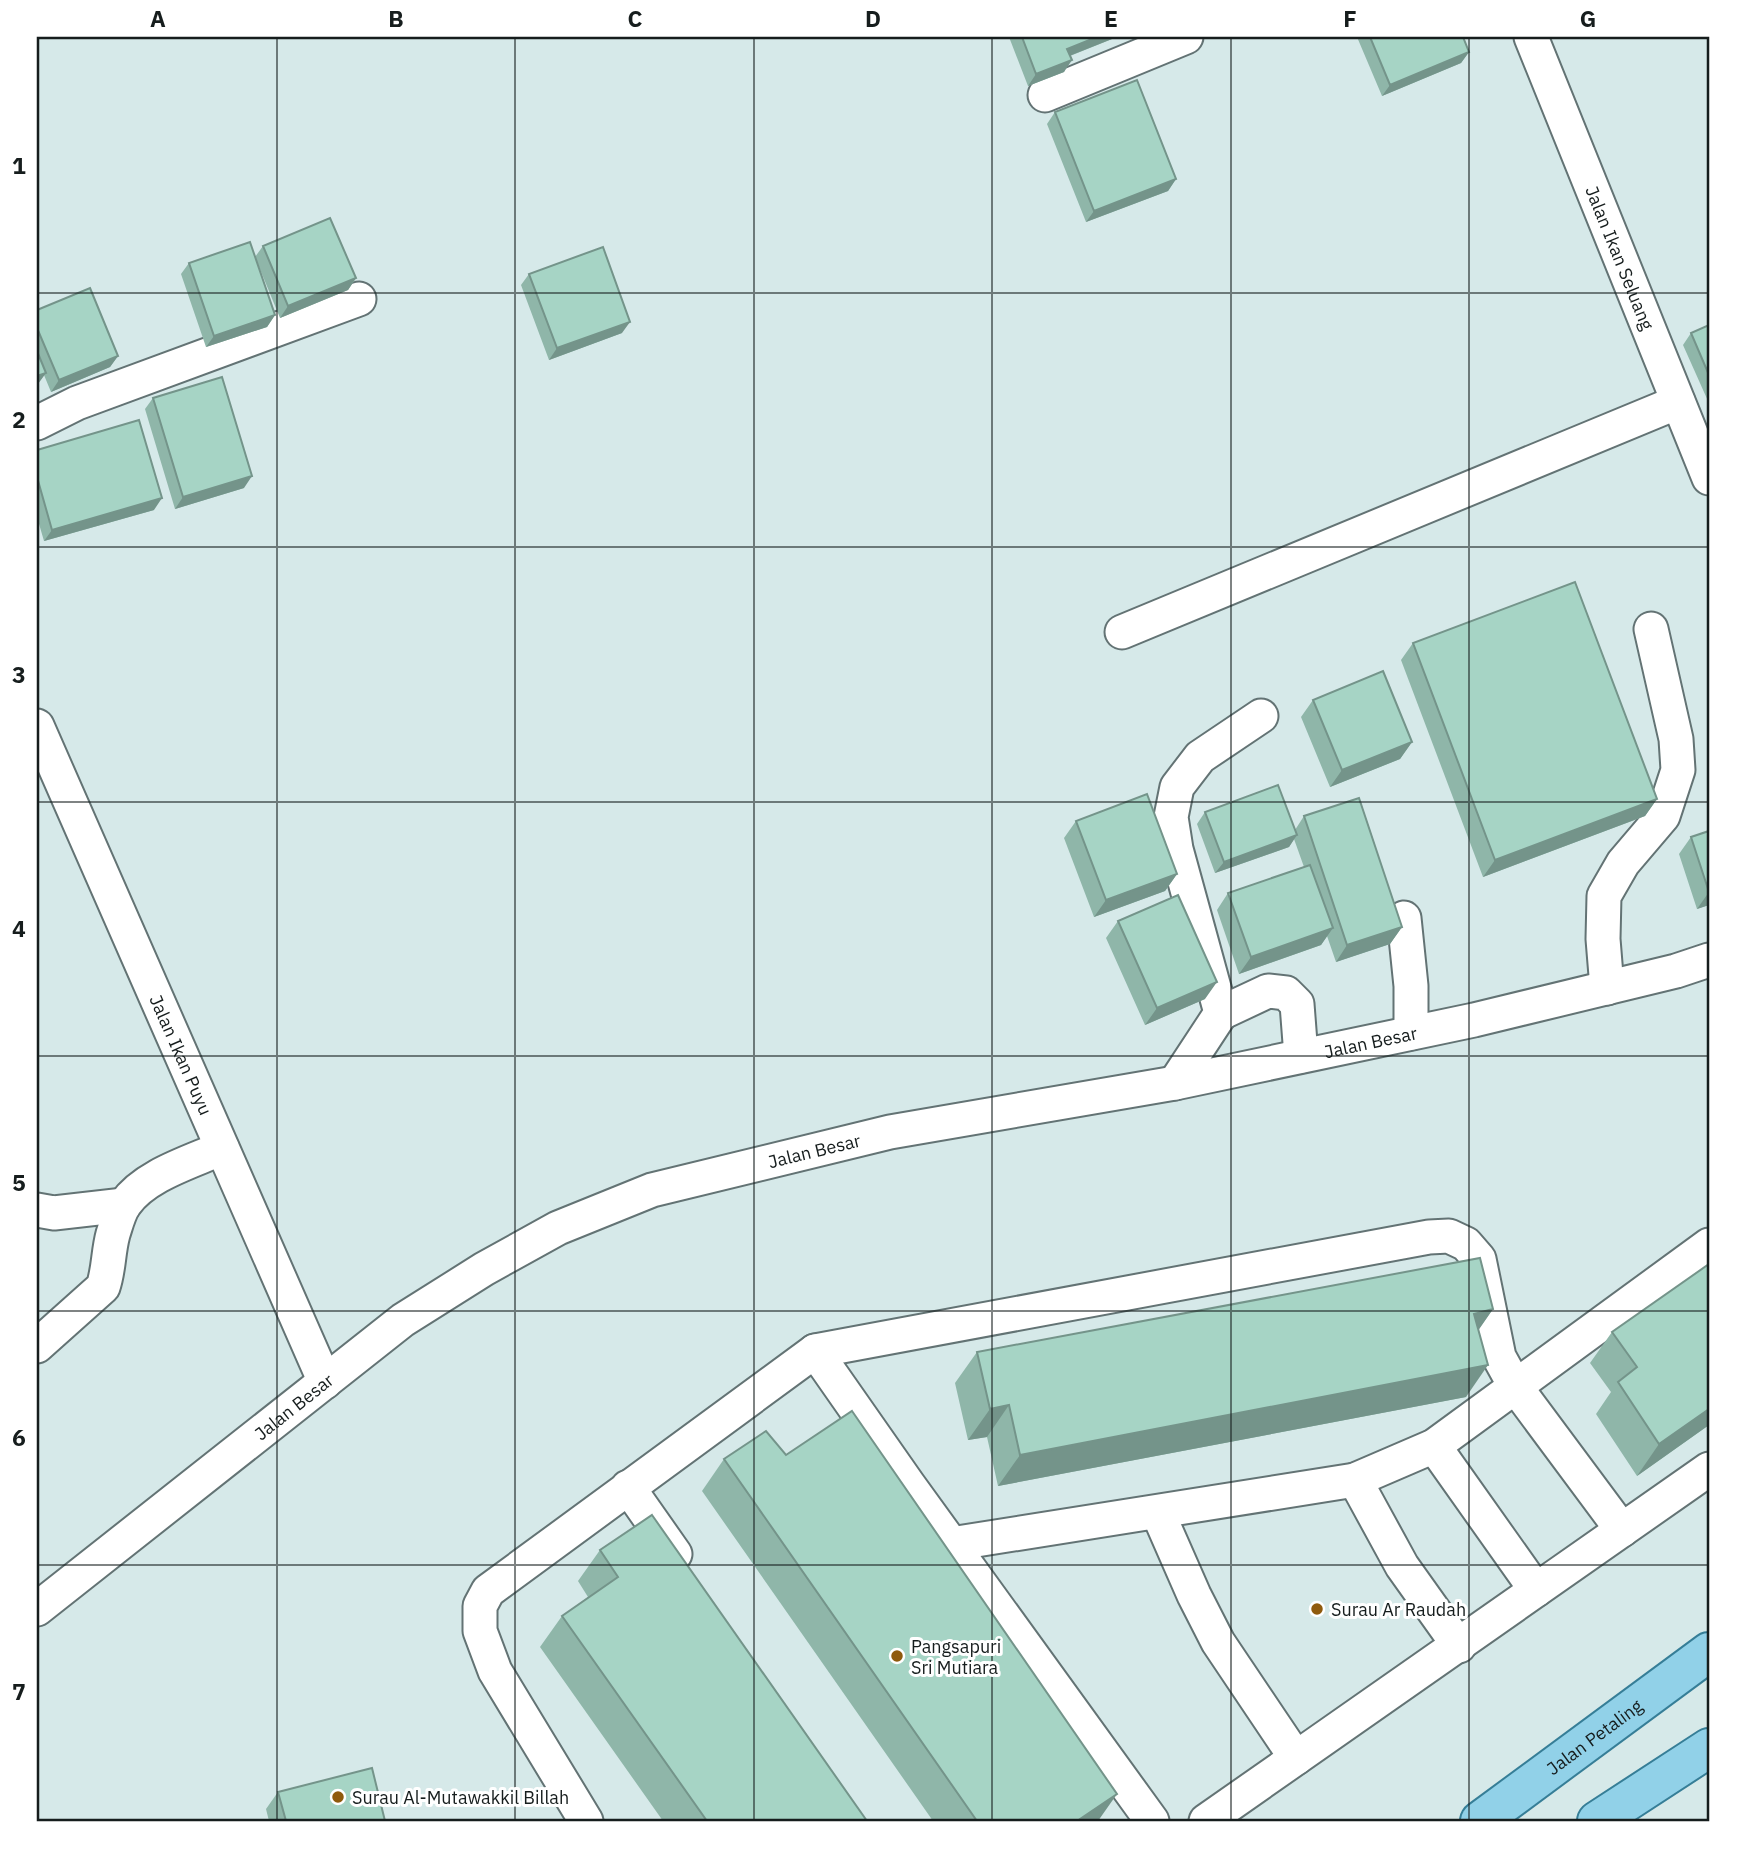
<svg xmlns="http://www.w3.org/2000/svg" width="1746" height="1858" font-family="'IBM Plex Sans',sans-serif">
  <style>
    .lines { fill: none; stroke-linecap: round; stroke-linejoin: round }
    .minor-casing { stroke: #637374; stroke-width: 37 }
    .major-casing { stroke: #367e97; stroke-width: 42 }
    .minor { stroke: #fff; stroke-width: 33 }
    .major { stroke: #91d1e8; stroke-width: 38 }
    .wall { fill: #8fb6a9 }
    .shaded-wall { fill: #74948a }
    .building { fill: #a6d4c5; stroke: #74948a; stroke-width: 2 }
    .grid { fill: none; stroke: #161d1d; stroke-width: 2; stroke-opacity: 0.55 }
    .poi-dot { fill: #8f5a0c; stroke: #fff; stroke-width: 2.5 }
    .labels { text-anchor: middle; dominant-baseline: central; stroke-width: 6; stroke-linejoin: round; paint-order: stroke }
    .street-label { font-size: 18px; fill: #161d1d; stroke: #fff }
    .poi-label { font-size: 18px; fill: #161d1d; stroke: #fff; text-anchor: start }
    .neatline { fill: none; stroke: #161d1d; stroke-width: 2.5 }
    .grid-label { font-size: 23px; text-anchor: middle; font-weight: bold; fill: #161d1d }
  </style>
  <rect width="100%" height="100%" fill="#d6e9e9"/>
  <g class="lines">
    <g class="minor-casing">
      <g id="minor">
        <path id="s1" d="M1531,37L1709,478"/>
        <path d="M1045,95L1186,37"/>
        <path d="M37,423L77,403L359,299"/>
        <path d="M1122,632L1678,402"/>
        <path id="s2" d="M37,726L325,1382"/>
        <path d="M1404,918L1411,986V1033"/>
        <path d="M1607,988L1603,939L1604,896L1623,863L1663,816L1678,770L1676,739L1651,629"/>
        <path d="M1221,1013L1268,991L1286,993L1297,1004L1301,1056"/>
        <path d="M1175,1083L1221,1013L1176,849L1171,817L1177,787L1200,757L1261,716"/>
        <path d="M37,1210L54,1213L124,1205"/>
        <path d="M37,1346L103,1287C109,1270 108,1252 113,1234C116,1225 119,1212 125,1204C145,1175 191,1162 222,1148"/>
        <path d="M815,1351L908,1484L1152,1821"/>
        <path d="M1434,1446L1536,1590"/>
        <path d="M1355,1480L1402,1566L1459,1646"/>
        <path d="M628,1487L675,1554"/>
        <path d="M1158,1513L1194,1595L1218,1642L1296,1758"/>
        <path d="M951,1544L1355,1480L1434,1446L1709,1245"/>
        <path id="s3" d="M37,1609L403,1320L484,1269L558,1228L652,1190L890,1132L1175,1083L1474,1020L1676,971L1709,960"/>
        <path d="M586,1821L495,1671L480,1631V1606L488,1591L815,1351L1429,1237L1449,1236L1466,1244L1479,1259L1499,1357L1515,1386L1622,1530"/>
        <path d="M1206,1821L1709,1469"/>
      </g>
    </g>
    <g class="major-casing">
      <g id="major">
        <path id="s4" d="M1480,1821L1709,1652"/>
        <path d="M1597,1821L1709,1748"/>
      </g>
    </g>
    <use href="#minor" class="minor"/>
    <use href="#major" class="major"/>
  </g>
  <path class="wall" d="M1009,37H1117L1070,56L1064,72L1028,86Z
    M1357,37H1463L1469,52L1461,63L1382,96Z
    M1055,112L1176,179L1168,191L1086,222L1047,124Z
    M263,246L356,278L348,290L280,318L255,257Z
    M189,263L275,315L267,327L206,347L181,274Z
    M529,274L622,333L549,360L521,285Z
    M37,310L118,356L110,367L51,392L44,375L37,384Z
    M1709,325V400L1708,401L1683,345L1691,333Z
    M153,398L244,488L175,509L145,409Z
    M37,450L154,510L44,541L37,517Z
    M1413,643L1657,799L1645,816L1483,877L1401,660Z
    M1313,700L1412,742L1400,759L1330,787L1301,717Z
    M1205,812L1295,830L1304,816L1402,927L1390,944L1336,962L1327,936L1321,945L1239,974L1217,910L1228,893L1304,867L1294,839L1289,847L1215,873L1197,824Z
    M1076,821L1177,874L1165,891L1094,917L1064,838Z
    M1709,831V905L1697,909L1679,854L1691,837Z
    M1118,921L1205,999L1145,1025L1106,938Z
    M1493,1309L1478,1330L1466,1397L998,1486L987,1437L968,1440L955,1383L977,1352Z
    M1612,1332L1709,1425L1637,1476L1596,1414L1611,1392L1590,1363Z
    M724,1459L1098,1821H933L702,1491Z
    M600,1550L867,1821H663L540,1647L562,1616L588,1597L578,1581Z
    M278,1792L385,1821H269L266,1809Z"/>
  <path class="shaded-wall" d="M1097,37H1117L1059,60L1067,49Z
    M1469,52L1461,63L1382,96L1390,85Z
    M1072,60L1064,72L1028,86L1036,74Z
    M1176,179L1168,191L1086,222L1094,211Z
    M356,278L348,290L280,318L288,306Z
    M275,315L267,327L206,347L214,336Z
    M630,322L622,333L549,360L557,348Z
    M118,356L110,367L51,392L59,380Z
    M46,373L38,384H37V376Z
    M252,476L244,488L175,509L183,497Z
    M162,498L154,510L44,541L52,530Z
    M1412,742L1400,759L1330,787L1342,770Z
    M1657,799L1645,816L1483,877L1495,860Z
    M1297,835L1289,847L1215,873L1224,862Z
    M1177,874L1165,891L1094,917L1106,900Z
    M1709,892V905L1697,909Z
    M1402,927L1390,944L1336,962L1347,945Z
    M1333,928L1321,945L1239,974L1251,957Z
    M1217,982L1205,999L1145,1025L1157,1008Z
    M1493,1309L1471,1341L1474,1314Z
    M1488,1365L1466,1397L998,1486L1020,1455Z
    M1009,1405L987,1437L968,1440L990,1409Z
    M1709,1409V1425L1637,1476L1659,1444Z
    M1117,1794L1098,1821H1077Z"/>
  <path class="building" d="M1022,37H1097L1067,49L1072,60L1036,74Z
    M1370,37H1463L1469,52L1390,85Z
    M1137,80L1176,179L1094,211L1055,112Z
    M330,218L356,278L288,306L263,246Z
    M250,242L275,315L214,336L189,263Z
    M603,247L630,322L557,348L529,274Z
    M90,288L118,356L59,380L37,328V310Z
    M1709,325V375L1691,333Z
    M37,351L46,373L37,376Z
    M222,377L252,476L183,497L153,398Z
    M139,420L162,498L52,530L37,477V450Z
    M1575,582L1657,799L1495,860L1413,643Z
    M1383,671L1412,742L1342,770L1313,700Z
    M1278,785L1297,835L1224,862L1205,812Z
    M1147,794L1177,874L1106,900L1076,821Z
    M1359,798L1402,927L1347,945L1304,816Z
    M1709,831V892L1691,837Z
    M1310,865L1333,928L1251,957L1228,893Z
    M1178,895L1217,982L1157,1008L1118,921Z
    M1480,1258L1493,1309L1474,1314L1488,1365L1020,1455L1009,1405L990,1409L977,1352Z
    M1709,1264V1409L1659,1444L1618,1382L1637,1367L1612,1332Z
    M852,1411L1117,1794L1077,1821H977L724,1459L766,1431L786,1455Z
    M652,1515L867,1821H707L562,1616L618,1577L600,1550Z
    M372,1768L385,1821H286L278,1792Z"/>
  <path class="grid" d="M277,37V1821M515,37V1821M754,37V1821M992,37V1821M1231,37V1821M1469,37V1821M37,293H1709M37,547H1709M37,802H1709M37,1056H1709M37,1311H1709M37,1565H1709"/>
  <g class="poi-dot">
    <circle cx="1317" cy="1609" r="7"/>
    <circle cx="897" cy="1656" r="7"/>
    <circle cx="338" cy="1797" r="7"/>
  </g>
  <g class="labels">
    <g class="street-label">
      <text stroke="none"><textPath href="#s1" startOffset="238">Jalan Ikan Seluang</textPath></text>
      <text stroke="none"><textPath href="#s3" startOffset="1482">Jalan Besar</textPath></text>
      <text stroke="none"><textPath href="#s2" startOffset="359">Jalan Ikan Puyu</textPath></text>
      <text stroke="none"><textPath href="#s3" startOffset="915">Jalan Besar</textPath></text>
      <text stroke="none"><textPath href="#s3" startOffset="327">Jalan Besar</textPath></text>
      <text stroke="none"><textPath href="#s4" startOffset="142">Jalan Petaling</textPath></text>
    </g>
    <g class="poi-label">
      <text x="1331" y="1609">Surau Ar Raudah</text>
      <text x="911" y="1646">Pangsapuri<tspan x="911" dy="21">Sri Mutiara</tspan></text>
      <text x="352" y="1797">Surau Al-Mutawakkil Billah</text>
    </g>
  </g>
  <rect width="1746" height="1858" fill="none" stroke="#ffffff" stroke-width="77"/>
  <rect x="38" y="38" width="1670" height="1782" class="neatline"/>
  <g class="grid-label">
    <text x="158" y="27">A</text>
    <text x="396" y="27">B</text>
    <text x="635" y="27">C</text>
    <text x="873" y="27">D</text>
    <text x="1111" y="27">E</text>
    <text x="1350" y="27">F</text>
    <text x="1588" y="27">G</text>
    <text x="19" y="174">1</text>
    <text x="19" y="428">2</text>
    <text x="19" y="683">3</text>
    <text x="19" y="937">4</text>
    <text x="19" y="1191">5</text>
    <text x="19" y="1446">6</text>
    <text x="19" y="1700">7</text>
  </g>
</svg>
